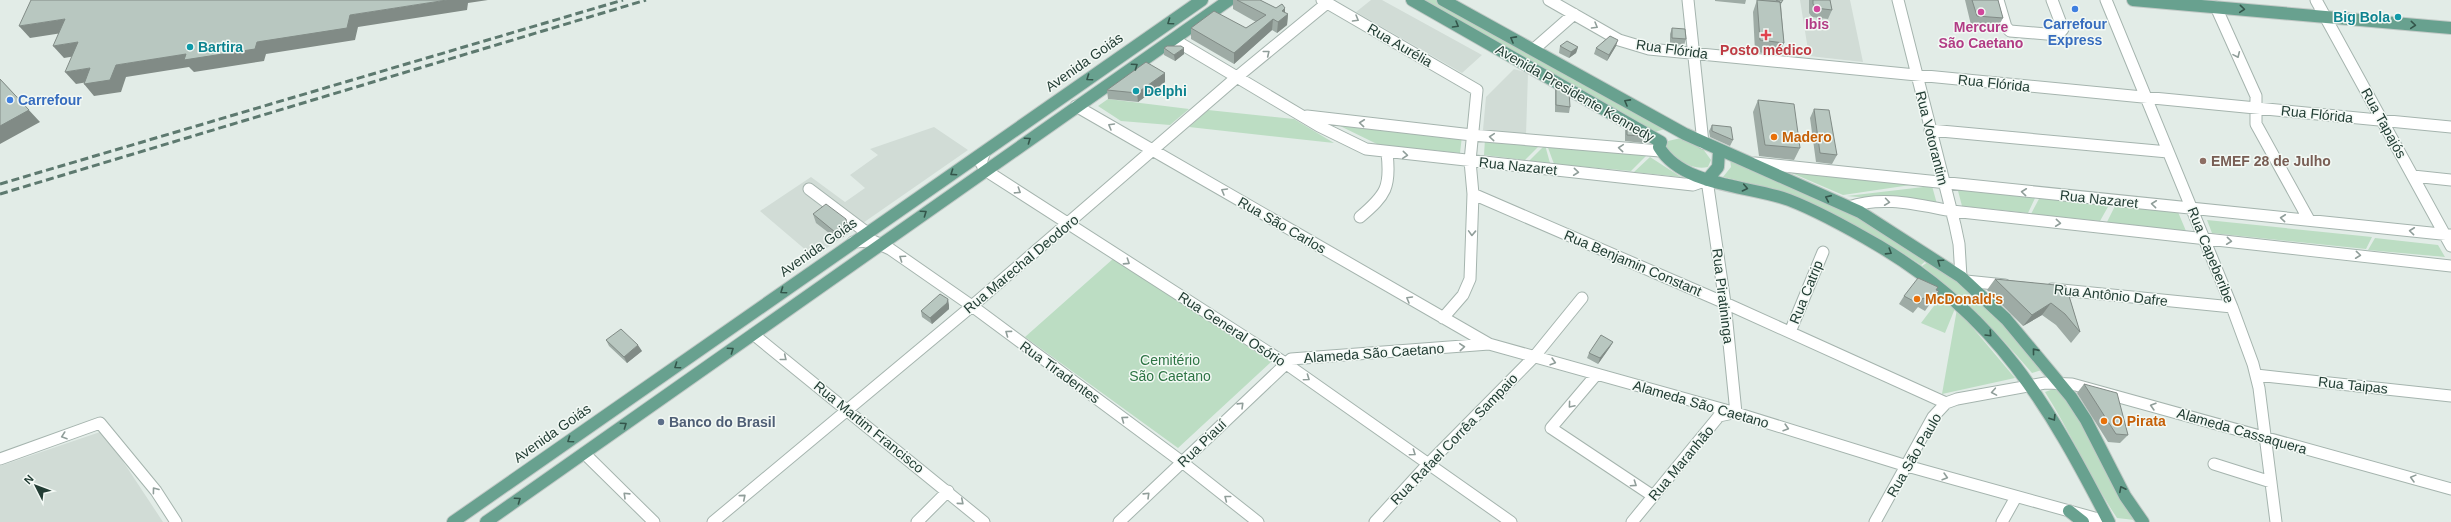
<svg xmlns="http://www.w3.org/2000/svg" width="2451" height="522" font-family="Helvetica,sans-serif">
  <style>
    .built { fill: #d1dcd6 }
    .green { fill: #bcddc3 }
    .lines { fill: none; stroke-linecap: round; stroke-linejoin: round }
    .minor-casing { stroke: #a5b4ae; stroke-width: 13 }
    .major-casing { stroke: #c1c9c6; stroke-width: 14 }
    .minor { stroke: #fff; stroke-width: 11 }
    .major { stroke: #68a18f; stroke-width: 12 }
    .rail { stroke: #5d796f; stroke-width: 3; stroke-dasharray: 8 4; stroke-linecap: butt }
    .wall { fill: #9eaba5 }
    .shaded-wall { fill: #818b86 }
    .building { fill: #b8c7c0; stroke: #818b86 }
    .oneway { stroke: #34564b }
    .oneway2 { stroke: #909e9a }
    .hotel-dot { fill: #d1479c; stroke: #f3f9f5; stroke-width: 1.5 }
    .shop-dot { fill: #3f7fe0; stroke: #f3f9f5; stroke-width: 1.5 }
    .culture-dot { fill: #0f9aa8; stroke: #f3f9f5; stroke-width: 1.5 }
    .health-dot { fill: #e0444e; stroke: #f3f9f5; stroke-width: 1.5 }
    .food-dot { fill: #e8710a; stroke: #f3f9f5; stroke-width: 1.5 }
    .education-dot { fill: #8d6e63; stroke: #f3f9f5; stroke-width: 1.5 }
    .service-dot { fill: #5c6f8a; stroke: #f3f9f5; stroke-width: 1.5 }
    .labels { text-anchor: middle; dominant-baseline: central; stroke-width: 3; stroke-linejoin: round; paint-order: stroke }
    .culture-label { font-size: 14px; font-weight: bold; fill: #0d838f; stroke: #f3f9f5; text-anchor: start }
    .hotel-label { font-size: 14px; font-weight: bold; fill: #b23c85; stroke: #f3f9f5 }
    .shop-label { font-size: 14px; font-weight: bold; fill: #366cbe; stroke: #f3f9f5 }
    .street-label { font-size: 14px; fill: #223d34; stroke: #f3f9f5 }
    .health-label { font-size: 14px; font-weight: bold; fill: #be3a42; stroke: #f3f9f5 }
    .food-label { font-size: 14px; font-weight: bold; fill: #c56008; stroke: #f3f9f5; text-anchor: start }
    .education-label { font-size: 14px; font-weight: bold; fill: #785e54; stroke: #f3f9f5; text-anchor: start }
    .park-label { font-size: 14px; fill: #2d7444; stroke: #f3f9f5 }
    .service-label { font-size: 14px; font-weight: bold; fill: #4e5e75; stroke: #f3f9f5; text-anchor: start }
  </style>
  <rect width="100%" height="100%" fill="#e2ece7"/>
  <path class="built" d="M1371,0H1382L1482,55L1462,73L1356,12Z
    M1800,0H1850L1863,62L1809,56Z
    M1514,69L1528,73L1526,135L1483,130L1486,97Z
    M934,127L968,150L814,257L760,211L811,177L845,202L865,188L850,175L878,155L870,149Z
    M103,431L163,522H0V466Z"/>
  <path class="green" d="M1418,0H1438L1668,128L1655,132Z
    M1108,99L1189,109L1170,125L1121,121L1098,106Z
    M1208,110L1294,119L1334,143L1189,127Z
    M1338,125L1462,136L1460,153L1379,145Z
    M1681,138L1703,149L1711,160L1708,167C1692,171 1676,159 1666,149L1668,141Z
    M1485,139L1541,144L1525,160L1484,155Z
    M1545,145L1550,163L1529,161Z
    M1547,145L1647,155L1631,171L1554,164Z
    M1650,157L1681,177L1634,172Z
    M1730,159L1847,209L1929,258L1921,265C1859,223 1796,193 1723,177L1731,167Z
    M1787,171L1924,183L1843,195Z
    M1932,186L1937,204L1847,196Z
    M1957,187L2036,196L2028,213L1962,206Z
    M2040,197L2109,205L2100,221L2031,214Z
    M2115,206L2178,212L2186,231L2107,222Z
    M2207,220L2372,237L2366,249L2212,233Z
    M2375,238L2438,245L2445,257L2368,250Z
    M1114,258L1271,362L1178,448L1025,337Z
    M1931,260L1958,280L2007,325L2045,369L2032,373C1998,333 1963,297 1922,266Z
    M1943,294L1956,306L1945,333L1921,323Z
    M1957,309L2015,378L1942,394Z
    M2059,387L2080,421L2121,501L2135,520L2117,518C2090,478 2071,433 2045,392Z"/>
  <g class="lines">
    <g class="minor-casing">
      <path id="minor" d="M1322,0L1477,90L1470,161L1473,194L1470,279L1463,295L1443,318
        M1549,0L1619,40L1649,49L2451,127
        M1688,0L1703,143
        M1898,0L1955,225L1959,244L1961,277
        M1998,0L2006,27L2010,31L2058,35L2063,29L2052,0
        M2106,0L2232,307L2253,364L2259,388L2276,522
        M2316,0L2451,246
        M2216,7L2256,96V124L2309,220
        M1173,39L1319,126L1366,149L1693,185L1707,180L1725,303L1736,413
        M1533,50L1574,14
        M1076,106L1489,344
        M1307,116L1472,135L1660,151
        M1930,130L2168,152
        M985,151L981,163L985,170L1285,363L1511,522
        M1755,163L2451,235
        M2413,176L2451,180
        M809,189L866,232
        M1473,194L1725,303L1946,403
        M1849,207C1883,195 1918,205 1952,211L2451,266
        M1360,217C1386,195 1391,187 1387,153
        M853,242L873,241L890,249L972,306L1182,462L1258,522
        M1966,281L2005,285
        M2052,289L2232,307
        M1790,332L1823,252
        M753,334L984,522
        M1596,375L1551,428L1653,496
        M2256,375L2451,396
        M584,453L654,522
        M0,459L100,423L156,491L176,522
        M2214,464L2271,482
        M713,522L972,306L1237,77L1327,3
        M917,522L948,491
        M1119,522L1291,359L1489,344L1736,413L1907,466L2109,522
        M1375,522L1428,464L1534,357L1582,298
        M1632,522L1719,416L1733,413
        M1875,522L1933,417L1946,403L1957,399L2045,383L2072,384L2451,489
        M2002,522L2016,497"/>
    </g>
    <g class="major-casing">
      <path id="major" d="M1412,0L1661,142
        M1443,0L1685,134L1860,212L1961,277L2006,319L2071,397L2086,420L2125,496L2143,522
        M2133,0L2451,28
        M1661,142L1659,147C1683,187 1749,185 1789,200C1820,212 1850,229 1879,246C1997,316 2048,404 2109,522
        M1707,180L1718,167L1719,151
        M2069,511L2083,522
        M453,522L1202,0
        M486,522L1229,0"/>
    </g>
    <use href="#minor" class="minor"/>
    <use href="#major" class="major"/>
    <path class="rail" d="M0,184L623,0
      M0,194L646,0"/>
  </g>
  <path class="wall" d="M1233,0H1260L1276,8H1285V13L1288,14L1287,25L1277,33L1272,30L1234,64L1191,39V28H1246L1256,22L1233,9Z
    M1715,0H1746L1745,4L1715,1Z
    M1757,0H1782L1781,5L1784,43L1779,55L1755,52L1753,12Z
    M1809,0H1830L1832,10L1828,19L1812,17L1809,13Z
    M1965,0H1998L2003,18L1998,27L1971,25Z
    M1672,28L1686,39L1684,45L1670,44V34Z
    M1560,46L1578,47L1576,53L1569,58L1559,53Z
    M1616,46L1607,61L1594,54L1596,48Z
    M1164,48L1184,54L1175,61L1164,55Z
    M1165,73V82L1138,102L1108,99L1107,90Z
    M1556,84L1570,107L1569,113L1555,112V90Z
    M1758,100L1800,148L1794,160L1759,156L1753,112Z
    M1814,109L1837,155L1832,164L1816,162L1810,118Z
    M1627,124L1647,135L1643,143L1625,141V130Z
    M1712,125L1733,140L1730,146L1710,137L1709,131Z
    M813,214L846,219L849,228V233L838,240L816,223Z
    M1995,279L2066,286L2080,332L2071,343L2056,325L2042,315L2023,326L1987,290Z
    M1936,290L1939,291L1925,311L1918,307L1913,313L1899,304L1904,296Z
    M949,305V309L932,324L922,317L921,311Z
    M606,340L642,351L627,363L609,346Z
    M1613,342L1610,347L1598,364L1587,358L1589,353Z
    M2084,384L2128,435L2120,443L2108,442L2077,393Z"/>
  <path class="shaded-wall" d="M447,0H488L468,3L467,10L358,27L355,40L266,54L264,61L194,72L189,67L126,77L121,92L94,96L84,84L116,65L257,42L350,15Z
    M1285,8V16L1288,14L1287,25L1277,33L1278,22L1282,11Z
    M65,19L75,31L30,38L19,26Z
    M1273,19L1272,30L1234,64V53Z
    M1618,40L1616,46L1607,61L1609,55Z
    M78,42L88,54L64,58L53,46Z
    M1578,47L1576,53L1569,58L1571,52Z
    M1184,48V54L1175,61L1174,55Z
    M90,68L100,80L76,84L65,72Z
    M1165,73V82L1138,102L1137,93Z
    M0,79L40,122L0,144Z
    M1647,135L1643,143L1645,136Z
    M846,219L849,228V233L838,240L835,232Z
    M948,299L949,305V309L932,324L930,318Z
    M2051,303L2042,315L2023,326L2032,315Z
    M1613,342L1610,347L1598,364L1600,358Z
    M638,345L642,351L627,363L624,357Z"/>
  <path class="building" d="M31,0H447L350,15L347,28L257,42L255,49L184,60L186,54L116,65L110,80L84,84L90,68L65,72L78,42L53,46L65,19L19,26Z
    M1237,0H1260L1276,8L1282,4L1285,8L1282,11L1288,14L1278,22L1273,19L1234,53L1191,28L1214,11L1246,28L1266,15Z
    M1757,0L1780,2L1784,43L1760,40Z
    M1776,0H1783L1781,3L1780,2Z
    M1813,0H1830L1832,10L1816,8L1813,4Z
    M1972,0H1998L2003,18L1977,16Z
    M1672,28L1685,29L1686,39L1672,38Z
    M1610,36L1618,40L1609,55L1596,48Z
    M1567,41L1578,47L1571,52L1560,46Z
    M1167,46H1181L1184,48L1174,55L1164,48Z
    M1146,62L1165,73L1137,93L1107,90Z
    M0,79L29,110L0,126Z
    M1556,84L1569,91L1570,107L1556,105Z
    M1758,100L1794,104L1800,148L1765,145Z
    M1814,109L1829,110L1837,155L1820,153Z
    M1627,124L1647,135L1645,136L1627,135Z
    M1712,125L1731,127L1733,140L1712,131Z
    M826,204L846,219V224L835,232L813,214Z
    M1918,278L1938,287L1936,290L1939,291L1931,302L1923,298L1919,304L1904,296Z
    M1995,279L2066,286L2080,332L2065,314L2051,303L2032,315Z
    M940,294L948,299L947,303L930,318L921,311Z
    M621,329L638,345L624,357L606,340Z
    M1601,335L1613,342L1600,358L1589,353Z
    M2084,384L2117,393L2128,435L2116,434Z"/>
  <defs><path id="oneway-chevron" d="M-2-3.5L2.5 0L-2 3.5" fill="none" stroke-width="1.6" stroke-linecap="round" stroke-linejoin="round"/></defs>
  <g class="oneway">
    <use href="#oneway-chevron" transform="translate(2242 9) rotate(5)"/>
    <use href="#oneway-chevron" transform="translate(1170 22) rotate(145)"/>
    <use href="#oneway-chevron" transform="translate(1456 25) rotate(30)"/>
    <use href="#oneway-chevron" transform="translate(2413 25) rotate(5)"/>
    <use href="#oneway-chevron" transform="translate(1513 39) rotate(-151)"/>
    <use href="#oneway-chevron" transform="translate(1135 66) rotate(-35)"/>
    <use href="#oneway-chevron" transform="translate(1089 78) rotate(145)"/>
    <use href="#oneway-chevron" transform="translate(1627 102) rotate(-151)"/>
    <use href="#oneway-chevron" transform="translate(1028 140) rotate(-35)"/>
    <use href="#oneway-chevron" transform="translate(953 173) rotate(146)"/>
    <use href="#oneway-chevron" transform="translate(1745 188) rotate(12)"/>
    <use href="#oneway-chevron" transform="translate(1828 198) rotate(-156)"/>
    <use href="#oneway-chevron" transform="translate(924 213) rotate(-35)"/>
    <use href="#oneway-chevron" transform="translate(1889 252) rotate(32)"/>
    <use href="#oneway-chevron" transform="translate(1940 262) rotate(-145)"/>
    <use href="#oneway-chevron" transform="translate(783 291) rotate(145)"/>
    <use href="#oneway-chevron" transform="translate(1989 334) rotate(46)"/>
    <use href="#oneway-chevron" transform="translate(731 350) rotate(-35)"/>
    <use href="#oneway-chevron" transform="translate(2035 351) rotate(-129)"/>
    <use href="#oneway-chevron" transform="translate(677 366) rotate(145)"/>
    <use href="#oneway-chevron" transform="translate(2053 418) rotate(58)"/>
    <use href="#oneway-chevron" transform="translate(624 425) rotate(-35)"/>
    <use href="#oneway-chevron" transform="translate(570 440) rotate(145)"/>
    <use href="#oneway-chevron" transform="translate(2122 489) rotate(-117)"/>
    <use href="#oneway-chevron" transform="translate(518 500) rotate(-35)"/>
  </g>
  <g class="oneway2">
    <use href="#oneway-chevron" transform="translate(1356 19) rotate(30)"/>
    <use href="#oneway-chevron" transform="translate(1595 26) rotate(30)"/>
    <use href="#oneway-chevron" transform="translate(1267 53) rotate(-39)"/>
    <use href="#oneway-chevron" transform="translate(2237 55) rotate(66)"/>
    <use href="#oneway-chevron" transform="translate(1362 123) rotate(-174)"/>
    <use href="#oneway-chevron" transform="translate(1111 126) rotate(-150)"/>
    <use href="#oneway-chevron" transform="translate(1492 137) rotate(-175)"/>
    <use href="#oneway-chevron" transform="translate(1621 148) rotate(-175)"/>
    <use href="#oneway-chevron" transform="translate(1405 155) rotate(5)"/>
    <use href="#oneway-chevron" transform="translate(1576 172) rotate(6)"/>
    <use href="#oneway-chevron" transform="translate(1018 191) rotate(33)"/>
    <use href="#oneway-chevron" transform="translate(1224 191) rotate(-150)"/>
    <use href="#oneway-chevron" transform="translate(2024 192) rotate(-174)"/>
    <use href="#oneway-chevron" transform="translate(1887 202) rotate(8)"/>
    <use href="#oneway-chevron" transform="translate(2154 204) rotate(-174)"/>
    <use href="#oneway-chevron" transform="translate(2283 218) rotate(-174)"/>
    <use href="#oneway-chevron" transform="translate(2058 223) rotate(6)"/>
    <use href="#oneway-chevron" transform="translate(2412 231) rotate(-174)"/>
    <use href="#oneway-chevron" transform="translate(1472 233) rotate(92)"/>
    <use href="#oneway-chevron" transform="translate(2229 241) rotate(6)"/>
    <use href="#oneway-chevron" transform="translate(2358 255) rotate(6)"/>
    <use href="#oneway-chevron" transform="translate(902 258) rotate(-145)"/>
    <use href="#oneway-chevron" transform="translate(1127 262) rotate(33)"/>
    <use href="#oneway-chevron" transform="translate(1409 299) rotate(-150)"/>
    <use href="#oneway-chevron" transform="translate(1008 333) rotate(-144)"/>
    <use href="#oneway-chevron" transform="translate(1462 347) rotate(-5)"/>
    <use href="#oneway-chevron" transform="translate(784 358) rotate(39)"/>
    <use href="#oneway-chevron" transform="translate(1553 362) rotate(16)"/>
    <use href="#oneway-chevron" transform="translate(1307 378) rotate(35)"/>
    <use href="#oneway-chevron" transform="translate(1994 392) rotate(170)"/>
    <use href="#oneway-chevron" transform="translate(1241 405) rotate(-44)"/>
    <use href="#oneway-chevron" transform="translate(1571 405) rotate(130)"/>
    <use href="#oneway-chevron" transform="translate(2153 406) rotate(-164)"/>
    <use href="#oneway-chevron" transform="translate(1124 419) rotate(-144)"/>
    <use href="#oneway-chevron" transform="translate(1786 428) rotate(17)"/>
    <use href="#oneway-chevron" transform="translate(64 436) rotate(161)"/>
    <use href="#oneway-chevron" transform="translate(1413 453) rotate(35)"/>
    <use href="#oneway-chevron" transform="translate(1945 477) rotate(16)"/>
    <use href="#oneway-chevron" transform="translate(2413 478) rotate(-165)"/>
    <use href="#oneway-chevron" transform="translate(1634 484) rotate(34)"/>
    <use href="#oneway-chevron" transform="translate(155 490) rotate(-127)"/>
    <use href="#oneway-chevron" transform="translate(626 495) rotate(-136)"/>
    <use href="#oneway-chevron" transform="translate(1147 495) rotate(-44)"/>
    <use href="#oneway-chevron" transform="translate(743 497) rotate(-40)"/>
    <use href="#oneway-chevron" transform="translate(1227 498) rotate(-142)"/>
    <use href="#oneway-chevron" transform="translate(961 502) rotate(40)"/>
  </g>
  <g class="hotel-dot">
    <circle cx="1817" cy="9" r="4"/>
    <circle cx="1981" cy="12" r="4"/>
  </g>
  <g class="shop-dot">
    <circle cx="2075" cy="9" r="4"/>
    <circle cx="10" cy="100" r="4"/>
  </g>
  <g class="culture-dot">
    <circle cx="2398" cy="17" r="4"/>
    <circle cx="190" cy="47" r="4"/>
    <circle cx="1136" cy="91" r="4"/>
  </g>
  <path class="health-dot" d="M1764 29h4v4h4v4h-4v4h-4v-4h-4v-4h4z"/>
  <g class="food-dot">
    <circle cx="1774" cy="137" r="4"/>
    <circle cx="1917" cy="299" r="4"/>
    <circle cx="2104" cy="421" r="4"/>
  </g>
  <circle class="education-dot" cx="2203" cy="161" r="4"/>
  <circle class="service-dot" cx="661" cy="422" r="4"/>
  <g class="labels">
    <g class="culture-label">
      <text x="2390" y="17" text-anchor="end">Big Bola</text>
      <text x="198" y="47">Bartira</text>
      <text x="1144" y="91">Delphi</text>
    </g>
    <g class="hotel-label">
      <text x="1817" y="24">Ibis</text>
      <text x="1981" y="27">Mercure<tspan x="1981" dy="16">São Caetano</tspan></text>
    </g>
    <g class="shop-label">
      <text x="2075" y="24">Carrefour<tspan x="2075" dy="16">Express</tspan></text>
      <text x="18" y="100" text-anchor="start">Carrefour</text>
    </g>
    <g class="street-label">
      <text transform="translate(1400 45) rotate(30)">Rua Aurélia</text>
      <text transform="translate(1672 49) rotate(8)">Rua Flórida</text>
      <text transform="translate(1084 62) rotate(-35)">Avenida Goiás</text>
      <text transform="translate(1994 83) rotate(6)">Rua Flórida</text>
      <text transform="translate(1575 93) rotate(30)">Avenida Presidente Kennedy</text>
      <text transform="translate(2317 114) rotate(6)">Rua Flórida</text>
      <text transform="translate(2384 123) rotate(61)">Rua Tapajós</text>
      <text transform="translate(1932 138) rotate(76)">Rua Votorantim</text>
      <text transform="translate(1518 166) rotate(6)">Rua Nazaret</text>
      <text transform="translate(2099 199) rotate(6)">Rua Nazaret</text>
      <text transform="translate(1282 225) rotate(30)">Rua São Carlos</text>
      <text transform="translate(818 247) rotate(-35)">Avenida Goiás</text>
      <text transform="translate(2211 255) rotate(68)">Rua Capeberibe</text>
      <text transform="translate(1633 263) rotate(23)">Rua Benjamin Constant</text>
      <text transform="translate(1021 264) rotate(-40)">Rua Marechal Deodoro</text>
      <text transform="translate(1806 292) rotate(-68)">Rua Catrip</text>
      <text transform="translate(2111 295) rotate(6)">Rua Antônio Dafre</text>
      <text transform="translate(1723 296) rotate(83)">Rua Piratininga</text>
      <text transform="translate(1232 329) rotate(33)">Rua General Osório</text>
      <text transform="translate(1374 353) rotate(-4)">Alameda São Caetano</text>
      <text transform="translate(1060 372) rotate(36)">Rua Tiradentes</text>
      <text transform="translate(2353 385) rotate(6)">Rua Taipas</text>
      <text transform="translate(1701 404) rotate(16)">Alameda São Caetano</text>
      <text transform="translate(869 427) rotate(39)">Rua Martim Francisco</text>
      <text transform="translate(2242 431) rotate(16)">Alameda Cassaquera</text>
      <text transform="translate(552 433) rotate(-35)">Avenida Goiás</text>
      <text transform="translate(1454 439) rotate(-46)">Rua Rafael Corrêa Sampaio</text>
      <text transform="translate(1202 443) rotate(-44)">Rua Piauí</text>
      <text transform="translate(1914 455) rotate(-60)">Rua São Paulo</text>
      <text transform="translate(1681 463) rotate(-50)">Rua Maranhão</text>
    </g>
    <g class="health-label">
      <text x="1766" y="50">Posto médico</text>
    </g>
    <g class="food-label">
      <text x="1782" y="137">Madero</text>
      <text x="1925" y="299">McDonald's</text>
      <text x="2112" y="421">O Pirata</text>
    </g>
    <g class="education-label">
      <text x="2211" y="161">EMEF 28 de Julho</text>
    </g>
    <g class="park-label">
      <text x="1170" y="360">Cemitério<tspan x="1170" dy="16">São Caetano</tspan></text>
    </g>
    <g class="service-label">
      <text x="669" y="422">Banco do Brasil</text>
    </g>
  </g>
  <g transform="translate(36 486) rotate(312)" stroke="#f3f9f5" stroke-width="3" paint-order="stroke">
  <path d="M0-3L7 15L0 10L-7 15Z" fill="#223d34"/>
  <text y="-6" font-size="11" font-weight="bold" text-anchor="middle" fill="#223d34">N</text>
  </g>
</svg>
